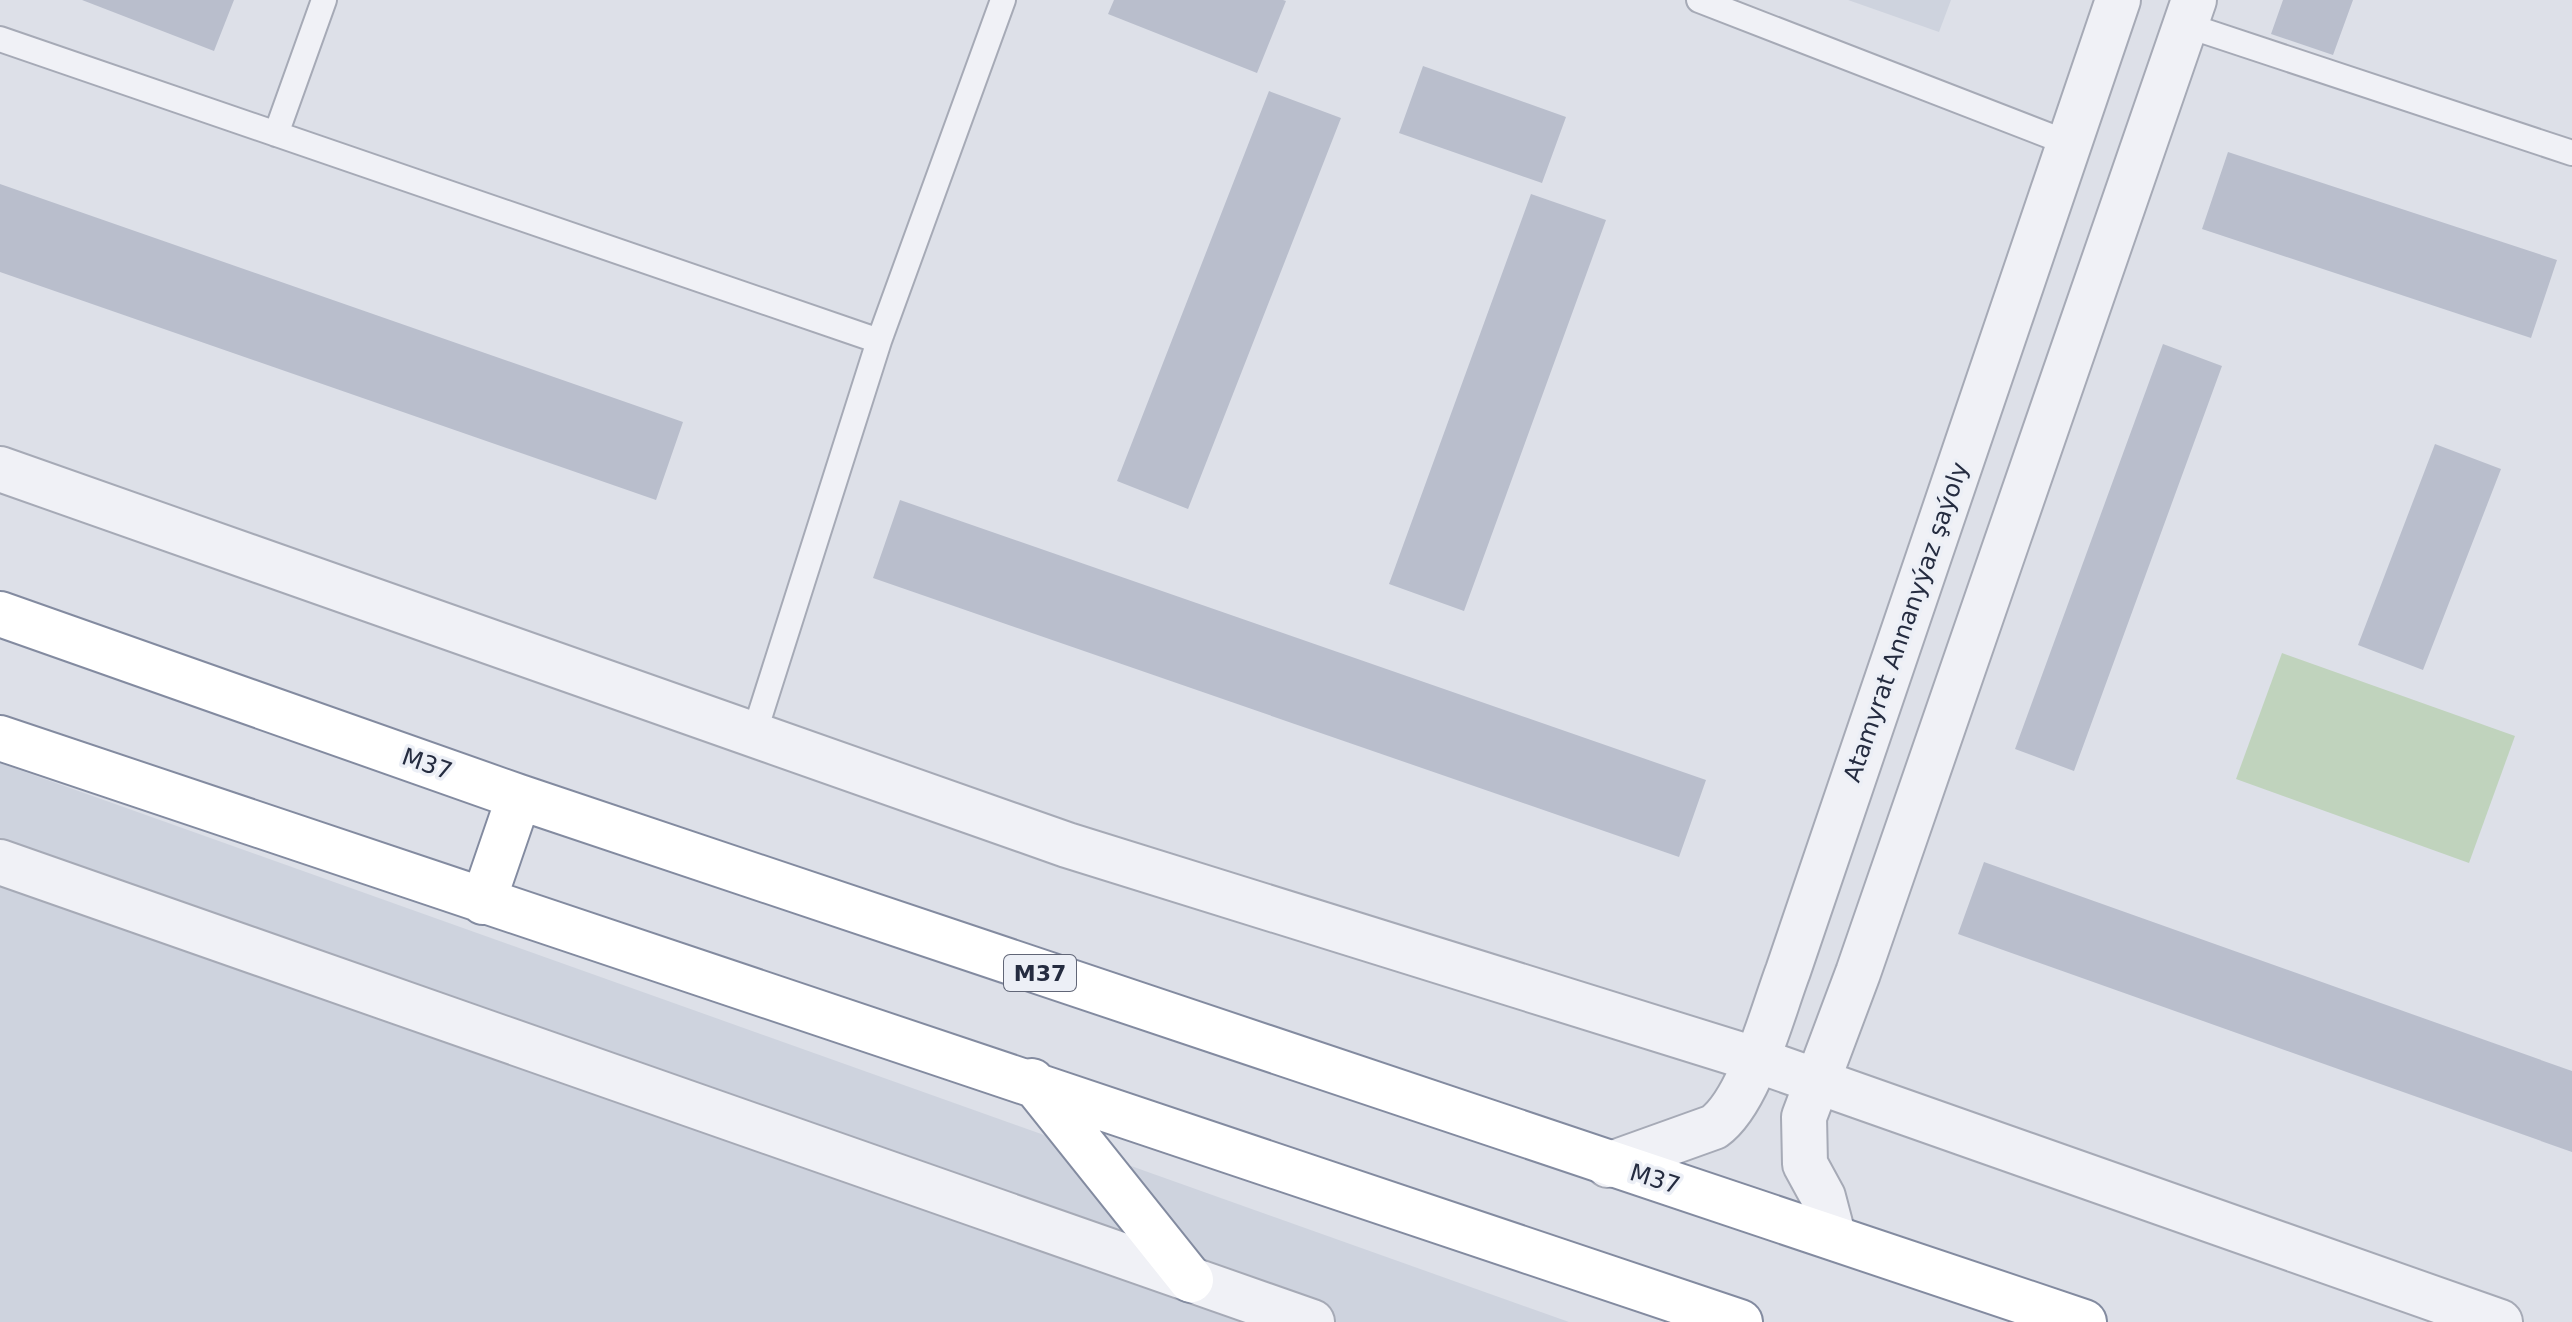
<svg xmlns="http://www.w3.org/2000/svg" width="2572" height="1322" font-family="'DejaVu Sans',sans-serif">
  <style>
    .built { fill: #ced3de }
    .green { fill: #c0d3bd }
    .building { fill: #b9becc }
    .lines { fill: none; stroke-linecap: round; stroke-linejoin: round }
    .service-casing { stroke: #a6aab6; stroke-width: 28 }
    .tertiary-casing { stroke: #a6aab6; stroke-width: 48 }
    .trunk-casing { stroke: #838ba0; stroke-width: 48 }
    .service { stroke: #f0f1f6; stroke-width: 24 }
    .tertiary { stroke: #f0f1f6; stroke-width: 44 }
    .trunk { stroke: #fff; stroke-width: 44 }
    .labels { text-anchor: middle; dominant-baseline: central; stroke-width: 7; stroke-linejoin: round; paint-order: stroke }
    .shield { fill: #eceff6; stroke: #616677; stroke-width: 2 }
    .shield-label { font-size: 22px; font-weight: bold; fill: #252c40 }
    .street-label { font-size: 24px; fill: #252c40; stroke: #eceff6 }
  </style>
  <rect width="100%" height="100%" fill="#dde0e8"/>
  <path class="built" d="M1848,0H1951L1939,32Z
    M0,763L1569,1322H0Z"/>
  <path class="green" d="M2282,653L2515,736L2469,863L2236,779Z"/>
  <path class="building" d="M82,0H234L214,51Z
    M1114,0H1283L1286,1L1257,73L1108,14Z
    M2283,0H2353L2333,55L2271,34Z
    M1423,66L1566,117L1542,183L1399,133Z
    M1269,91L1341,118L1188,509L1117,481Z
    M2228,152L2557,260L2531,338L2202,229Z
    M0,184L683,422L656,500L0,272Z
    M1531,194L1606,220L1464,611L1389,584Z
    M2163,344L2222,366L2074,771L2015,749Z
    M2435,444L2501,469L2423,670L2358,645Z
    M900,500L1706,780L1679,857L873,578Z
    M1984,862L2572,1071V1152L1958,934Z"/>
  <g class="lines">
    <g class="service-casing">
      <path id="service" d="M1699,0L2068,143
        M2186,25L2572,153
        M0,39L879,341L1003,0
        M276,134L324,0
        M754,734L879,341"/>
    </g>
    <g class="tertiary-casing">
      <path id="tertiary" d="M0,469L1067,845L1754,1059L2500,1322
        M0,862L1312,1322
        M1608,1165L1714,1127C1750,1101 1772,1013 1788,971L2118,0
        M1833,1235L1823,1197L1805,1164L1804,1117L1858,973L2194,0"/>
    </g>
    <g class="trunk-casing">
      <path id="trunk" d="M0,614L519,797L2084,1322
        M0,738L1740,1322
        M483,902L519,797
        M1032,1081L1191,1280"/>
    </g>
    <use href="#service" class="service"/>
    <use href="#tertiary" class="tertiary"/>
    <use href="#trunk" class="trunk"/>
  </g>
  <g class="labels">
    <rect class="shield" x="1004" y="955" width="72" height="36" rx="6"/>
    <g class="shield-label">
      <text x="1040" y="973">M37</text>
    </g>
    <g class="street-label">
      <text transform="translate(1906 622) rotate(-71)">Atamyrat Annanyýaz şaýoly</text>
      <text transform="translate(427 764) rotate(19)">M37</text>
      <text transform="translate(1655 1179) rotate(17)">M37</text>
    </g>
  </g>
</svg>
